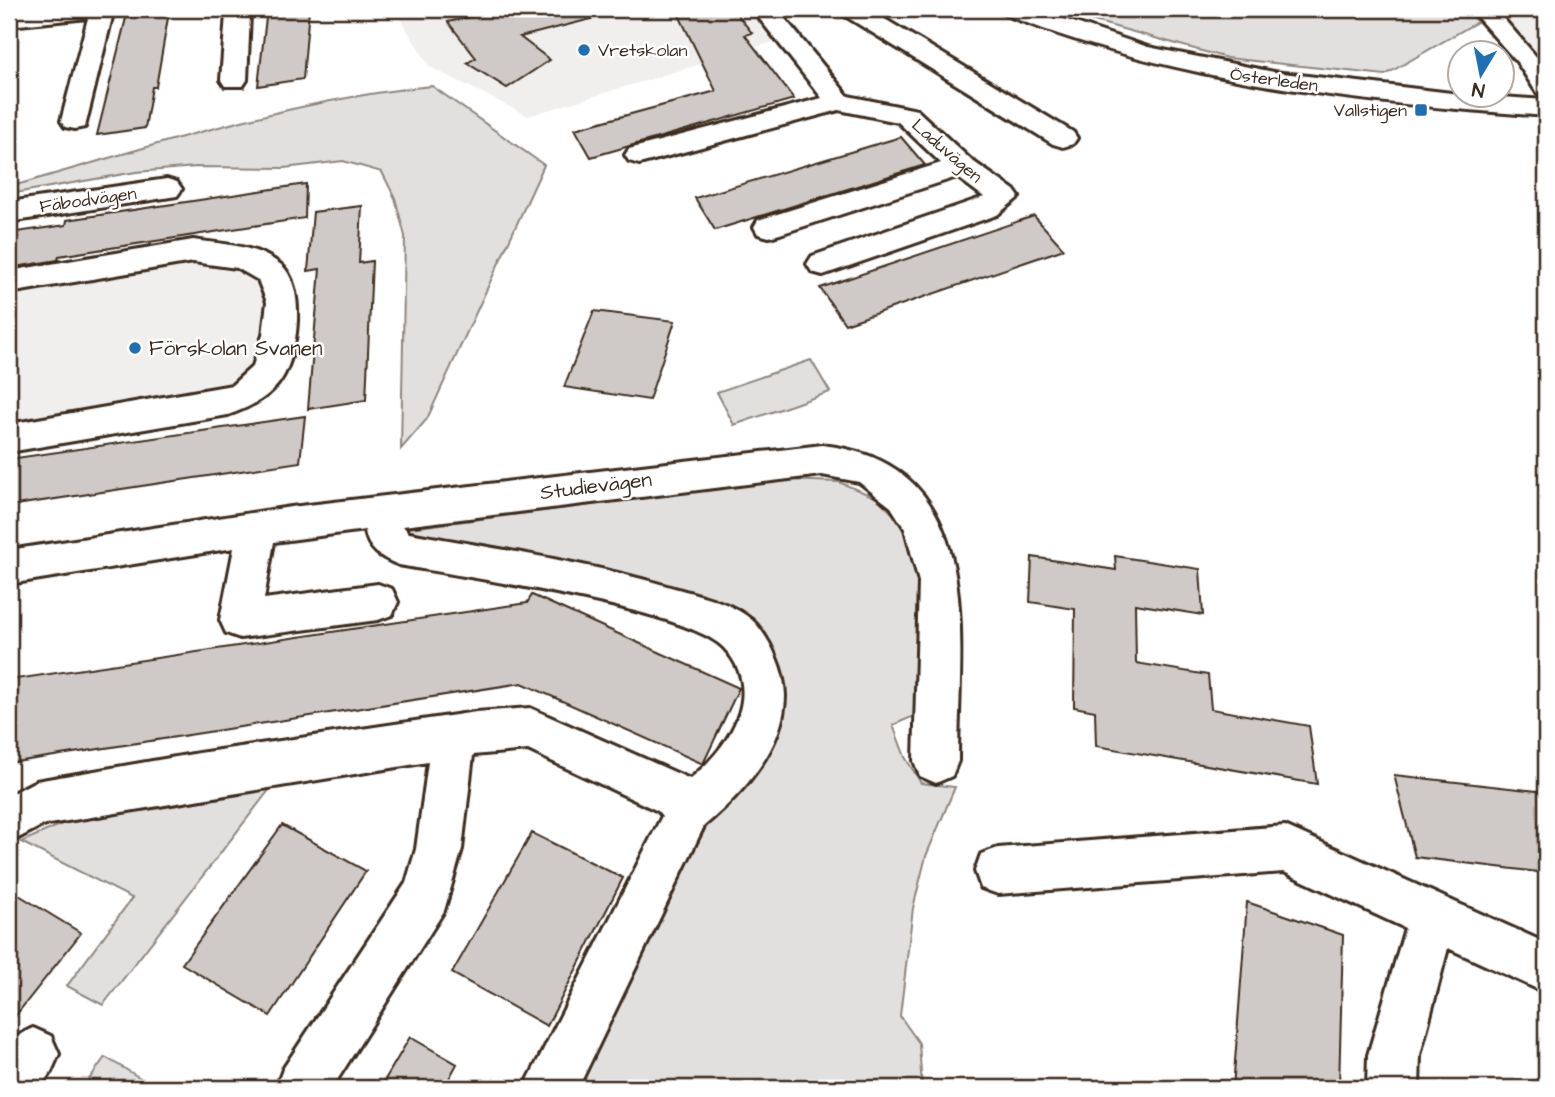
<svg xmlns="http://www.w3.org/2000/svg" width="1555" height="1097" font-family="'Architects Daughter',sans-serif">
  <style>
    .built { fill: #f1efee }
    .green { fill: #e2e0de; stroke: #8e857e; stroke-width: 2 }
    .building { fill: #cfcac7; stroke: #3b2a1e; stroke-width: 2 }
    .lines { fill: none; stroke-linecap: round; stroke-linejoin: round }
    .minor-casing { stroke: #3b2a1e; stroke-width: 6 }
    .minor { fill: #fff; fill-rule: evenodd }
    .poi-dot { fill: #1f6fb2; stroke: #fff; stroke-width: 2.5 }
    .labels { text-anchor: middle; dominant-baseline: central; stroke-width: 5; stroke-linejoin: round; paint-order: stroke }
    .far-poi-label { font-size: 18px; fill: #3b2a1e; stroke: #fff; text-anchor: start }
    .far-street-label { font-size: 18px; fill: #3b2a1e; stroke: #fff }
    .poi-label { font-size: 21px; fill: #3b2a1e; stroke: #fff; text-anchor: start }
    .street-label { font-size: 21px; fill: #3b2a1e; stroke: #fff }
  </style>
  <rect width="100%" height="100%" fill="#fff"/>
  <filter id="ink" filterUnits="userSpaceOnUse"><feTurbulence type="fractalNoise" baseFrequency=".0143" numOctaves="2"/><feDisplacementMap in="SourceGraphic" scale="14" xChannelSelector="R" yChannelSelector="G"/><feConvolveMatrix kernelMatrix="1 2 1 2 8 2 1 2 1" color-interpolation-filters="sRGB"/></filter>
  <g filter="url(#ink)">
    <path class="built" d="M394,9H775L804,33L528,116L430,67Z
      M1496,9H1546V60L1524,40Z
      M187,258L236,265L260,278L269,327L253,369L234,389L9,426V289Z"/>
    <path class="green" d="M1051,9H1465L1477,22L1385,75L1227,58Z
      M432,86L544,165L427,419L401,449L405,236L395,198L382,172L343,161L284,168L196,167L136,172L9,194V187C148,148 287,100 432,86Z
      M811,360L830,392L734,425L717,392Z
      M787,480L839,482L877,498L905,526L923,588L921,713L893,725L905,757L921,783L955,787L926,856L913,908L900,1016L919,1043L922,1088H568L709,822L776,735L785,712L784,683L774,657L720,603L644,578L541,561L402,529Z
      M273,785L103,1005L67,986L132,898L21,842L94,810Z
      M105,1057L157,1088H83Z"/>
    <path class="building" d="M267,9H309L303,79L258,86Z
      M505,9H589L591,19L520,37L550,60L507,88L467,63L476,58L448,22Z
      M676,9H733L752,33L745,35L794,99L591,157L575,129L716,91Z
      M169,12L156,87H152L145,128L97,135L126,18Z
      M901,137L925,165L715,230L695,198Z
      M306,184L305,218L59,256L58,260L9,268V233L66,225L67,220Z
      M362,206L359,263L372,261L366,400L308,409L320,269L308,271L313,212Z
      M1034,216L1064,249L845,324L820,288Z
      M594,311L675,321L649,400L564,387Z
      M305,416L300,462L9,506V459Z
      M1115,556L1200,569L1203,615L1135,604L1136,663L1208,675L1211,709L1309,726L1317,784L1096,746L1095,711L1074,707L1075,609L1030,602L1032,557L1116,570Z
      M532,595L739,688L703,764L522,683L9,763V680L527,603Z
      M1394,775L1546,792V873L1415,857Z
      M282,825L366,871L270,1016L182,964Z
      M532,833L623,878L547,1026L452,973Z
      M9,889L81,933L9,1024Z
      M1247,902L1343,935L1339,1088H1233Z
      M410,1037L457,1064L444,1088H380Z"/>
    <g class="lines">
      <g class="minor-casing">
        <path id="minor" d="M35,9H114L85,127L75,129L65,127L61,121L88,18L9,26V12Z
          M223,9H247L250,14L247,80L243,86H225L221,80L226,14Z
          M752,9H777L848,96L917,110L971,160L1014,190L1019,197L997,215L823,275L812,272L807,264L812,256L984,197L957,177L780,234L769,237L758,234L754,227L758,220L941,163L898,122L839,110L639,164L629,161L625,155L629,149L822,98Z
          M839,9H868L1073,132L1077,138L1073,144L1063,147L1053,144L842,14Z
          M1000,9H1034L1148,47L1274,72L1460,94L1546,100V116C1358,103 1181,83 1003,14Z
          M1470,9H1495L1546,68V95L1537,93L1517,62Z
          M167,179L177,182L182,189L177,196L9,222V202Z
          M193,240C223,244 255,245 280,264C307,285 298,355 281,380C269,398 248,408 228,415L9,452V424L232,385L253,366L263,335L267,302L258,280L237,268L193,262L9,293V271Z
          M822,445C990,463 958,638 958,761L952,776L936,783L920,776L914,761L919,582L905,529L891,507L859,482L822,475L403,526L409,533C497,549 587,562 674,588C700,595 731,602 752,620C770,637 785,672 785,696C784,749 742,794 704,826L578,1088H524L662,816L658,811L528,750L473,755L462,849L444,911L332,1088H276L283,1069L406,883L416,849L428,762L43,825L9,843V795L36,781L199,753L476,712L530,708L690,779C729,747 766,693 724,648C688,609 460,576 399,565C382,558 367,550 365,530L274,542L264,599L378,584L392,589L398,602L392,615L378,620L240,638L226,633L220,620L234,548L9,584V550L291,507Z
          M1285,826L1546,943V993L1448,948L1420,1055L1419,1088H1367L1368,1055L1405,928L1284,872L998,894L981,888L975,871L981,854L998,848Z
          M33,1028L51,1036L59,1054L51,1072L39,1088H9C9,1055 0,1042 33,1028Z"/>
      </g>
      <use href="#minor" class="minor"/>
    </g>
  </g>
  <g class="poi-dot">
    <circle cx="584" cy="50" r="7"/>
    <rect x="1414" y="103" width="14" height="14" rx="3.5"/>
    <circle cx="135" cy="348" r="7"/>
  </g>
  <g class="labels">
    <g class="far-poi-label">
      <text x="598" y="50">Vretskolan</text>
      <text x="1407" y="110" text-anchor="end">Vallstigen</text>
    </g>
    <g class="far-street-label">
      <text transform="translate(1274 80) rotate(8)">Österleden</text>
      <text transform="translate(947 151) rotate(41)">Laduvägen</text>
      <text transform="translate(88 200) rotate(-8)">Fäbodvägen</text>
    </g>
    <g class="poi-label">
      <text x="149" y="348">Förskolan Svanen</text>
    </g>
    <g class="street-label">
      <text transform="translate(596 486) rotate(-7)">Studievägen</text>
    </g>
  </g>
  <rect width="1555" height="1097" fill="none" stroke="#fff" stroke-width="35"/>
  <rect x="18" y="18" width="1520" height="1062" fill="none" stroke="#3b2a1e" stroke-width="2.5" filter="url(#ink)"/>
  <g transform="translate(1481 74) rotate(190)"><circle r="33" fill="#ffffff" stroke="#b1aaa5" stroke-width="2"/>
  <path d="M0-5L12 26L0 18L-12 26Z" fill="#1f6fb2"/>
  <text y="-10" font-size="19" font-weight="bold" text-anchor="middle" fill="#3b2a1e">N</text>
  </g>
</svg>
